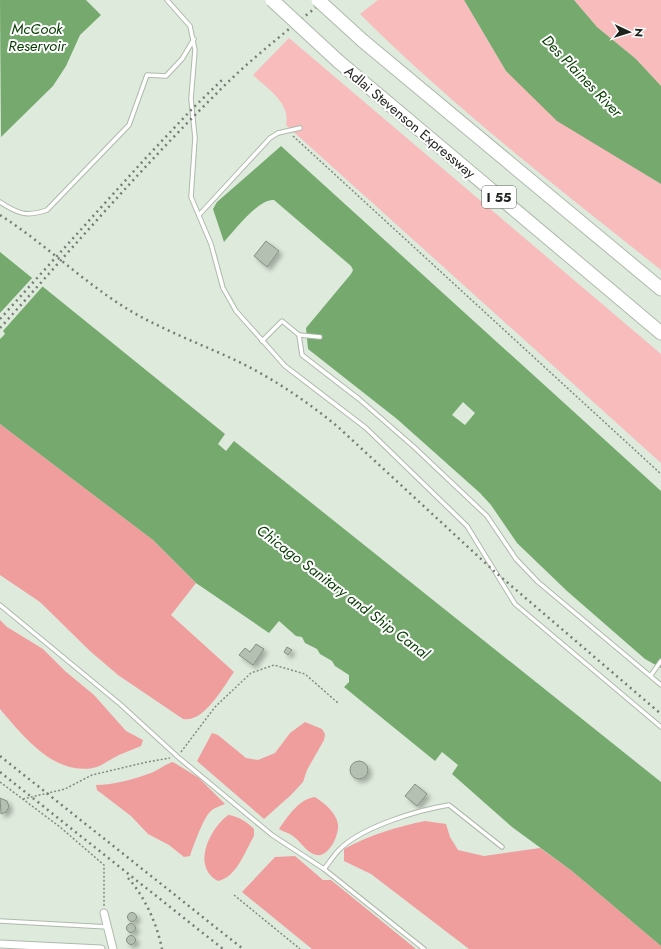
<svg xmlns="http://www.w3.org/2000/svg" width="661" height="949" font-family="Jost,sans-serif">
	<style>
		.green { fill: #f7bcbb }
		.forest { fill: #f09d9d }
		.water { fill: #75a96e; fill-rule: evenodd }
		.pier { fill: #deeadc }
		.building { fill: #b4c0b2; stroke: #838f81; filter: url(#shadow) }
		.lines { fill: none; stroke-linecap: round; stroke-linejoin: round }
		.lane-casing { stroke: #aebaac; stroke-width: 5.5 }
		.street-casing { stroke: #aebaac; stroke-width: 9 }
		.highway-casing { stroke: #aebaac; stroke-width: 15 }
		.path { stroke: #828b80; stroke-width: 1.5; stroke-dasharray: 2 2; stroke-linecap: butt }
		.lane { stroke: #fff; stroke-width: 3.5 }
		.street { stroke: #fff; stroke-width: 7 }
		.highway { stroke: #fff; stroke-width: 13 }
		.rail { stroke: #767e75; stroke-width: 2.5; stroke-dasharray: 2 4; stroke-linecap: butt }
		.highway-bridge-casing { stroke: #aebaac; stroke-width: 15; stroke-linecap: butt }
		.highway-bridge { stroke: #fff; stroke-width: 13 }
		.labels { text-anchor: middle; stroke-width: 4; stroke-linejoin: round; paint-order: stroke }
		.shield { fill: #fff; stroke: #616460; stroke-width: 1 }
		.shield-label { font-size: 13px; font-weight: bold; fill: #1d221c }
		.street-label { font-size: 14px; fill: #1d221c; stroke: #fff }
		.water-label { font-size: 15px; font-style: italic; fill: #063d00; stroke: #fff }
	</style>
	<defs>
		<filter id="shadow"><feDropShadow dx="3.5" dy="3.5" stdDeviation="2" flood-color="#0004"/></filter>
	</defs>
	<rect width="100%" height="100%" fill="#deeadc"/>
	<g class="green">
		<path d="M378 0H464L506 71 612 154 661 184V270C558 188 453 107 360 14Z"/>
		<polygon points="574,0 661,0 661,86 636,59 597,27"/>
		<path d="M289 38 661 354V463L286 125C291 103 267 88 253 75Z"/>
	</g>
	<g class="forest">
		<path d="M0 424 153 540 196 583 171 615 234 672C223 687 204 723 183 719L118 675 90 651 40 602 0 575Z"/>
		<path d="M0 620 7 627 43 649 65 671 94 695 126 731 143 740 141 746C134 749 126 752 119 755 111 759 104 764 97 767 56 778 24 737 0 709Z"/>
		<polygon points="305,722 322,729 325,734 324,740 307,770 303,782 291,795 264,819 197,761 212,733 218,735 246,758 258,760 275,753 290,733"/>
		<path d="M173 762 199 778 225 804C220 806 213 808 209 813 202 822 194 844 190 856L184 857 169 845 148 834 131 816 97 790 96 785C114 785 134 779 151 773 159 770 165 764 173 762Z"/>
		<path d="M315 797C324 803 337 813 338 825 339 835 329 857 317 855 308 854 301 842 293 836 289 833 284 832 279 829 288 816 299 799 315 797Z"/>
		<path d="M228 815C238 816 247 822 254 829V836C245 851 237 877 218 881 191 866 210 829 228 815Z"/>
		<path d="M425 821 446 824 450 837 458 850 484 856 540 848 572 871 661 946V949H469L371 874 344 861V849C370 835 396 827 425 821Z"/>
		<polygon points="295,856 323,880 331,880 416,949 312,949 242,892 275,857"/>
	</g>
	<g class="water">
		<polygon points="0,0 86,0 101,15 80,35 66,66 53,86 1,137"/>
		<polygon points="464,0 574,0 597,27 636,59 661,86 661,184 557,121 506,71"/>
		<path d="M281 146 661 491V668L645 659 567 591 517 543 491 505 480 493 397 419 308 349 306 328 351 274 353 270 351 266 274 200C259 198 234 231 224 242L213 209 217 202ZM463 402 475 413 465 425 452 415Z"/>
		<polygon points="0,252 225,434 218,444 226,451 234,441 661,782 661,946 572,871 512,827 452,774 458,765 442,752 435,761 344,687 349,682 349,675 335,666 332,661 320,654 317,649 305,643 302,637 296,636 279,621 269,633 196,583 153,540 0,424 0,339 5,334 0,326"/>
	</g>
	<polygon class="pier" points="33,277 43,286 2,332 0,329 0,313"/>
	<g class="building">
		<polygon points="266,241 279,251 267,267 254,256"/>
		<polygon points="256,644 264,649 253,665 239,655 245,648 250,652"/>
		<polygon points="287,647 292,650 288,655 284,652"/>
		<circle cx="359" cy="770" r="9"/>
		<polygon points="415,784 427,794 417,806 405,796"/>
		<polygon points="0,798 7,801 9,807 6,812 1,814"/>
		<circle cx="132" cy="917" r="4.5"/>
		<circle cx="131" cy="928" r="4.5"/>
		<circle cx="131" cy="940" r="4.5"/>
	</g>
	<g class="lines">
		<g class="lane-casing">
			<g id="lane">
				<polyline points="167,0 190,26 195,50 191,99 195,138 191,197 211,244 223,288 236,311 285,366 366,428 467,526 515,604 661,727"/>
				<path d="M0 202C18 214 27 217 47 210L129 125 147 75 166 76 182 59 194 39"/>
				<polyline points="199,215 270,138 278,133 300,128"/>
				<polyline points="299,335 320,337"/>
				<polyline points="262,341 282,321 299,335 302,355 359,399 414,447 487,516 516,559 538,582 661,685"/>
				<polyline points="0,605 120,704 178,757 272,835 324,869 424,949"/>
				<polyline points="651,675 661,661"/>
				<path d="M324 869C329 863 334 855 339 850 361 827 418 810 449 805L502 847"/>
				<polyline points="0,921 108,927"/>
			</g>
		</g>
		<g class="street-casing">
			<g id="street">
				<polyline points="104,913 113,949"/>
				<polyline points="0,944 101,949"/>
			</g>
		</g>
		<g class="highway-casing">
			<g id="highway">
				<polyline points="363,41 661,289"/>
				<polyline points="338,61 661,333"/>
			</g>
		</g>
		<g class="path">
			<polyline points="293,136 661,474"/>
			<polyline points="181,752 215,707 251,673 274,665 305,674 338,703"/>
			<polyline points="0,782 60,827 104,865 104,906"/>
			<polyline points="23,799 65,789 92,775 147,762 170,758"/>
			<polyline points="234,895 300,949"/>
		</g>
		<use href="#lane" class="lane"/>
		<use href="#street" class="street"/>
		<use href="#highway" class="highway"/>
		<g class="rail">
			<path d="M0 215C47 245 86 285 134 313 166 331 200 344 233 359 271 377 305 400 337 426L494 571 661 714"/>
			<polyline points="0,319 143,161 192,109 223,79"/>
			<path d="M0 328C71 250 140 169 215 95 249 60 287 31 325 0"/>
			<polyline points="0,756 243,949"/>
			<polyline points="0,772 223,949"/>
			<path d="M128 878C145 897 157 924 162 949"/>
		</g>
		<g class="highway-bridge-casing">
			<g id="highway-bridge">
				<polyline points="272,0 338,61"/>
				<polyline points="318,0 363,41"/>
			</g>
		</g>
		<use href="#highway-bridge" class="highway-bridge"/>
	</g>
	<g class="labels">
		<rect class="shield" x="482" y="186" width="34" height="22" rx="3"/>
		<g class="shield-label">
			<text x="499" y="202">I 55</text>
		</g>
		<g class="street-label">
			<text transform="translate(410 122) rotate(40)" y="5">Adlai Stevenson Expressway</text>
		</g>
		<g class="water-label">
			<text x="37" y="34">McCook<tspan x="37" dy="17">Reservoir</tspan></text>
			<text transform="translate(582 76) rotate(46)" y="5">Des Plaines River</text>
			<text transform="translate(343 592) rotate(37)" y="5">Chicago Sanitary and Ship Canal</text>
		</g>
	</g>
	<g transform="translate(629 32) rotate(94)" stroke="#ffffff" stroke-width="3" paint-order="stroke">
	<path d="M0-3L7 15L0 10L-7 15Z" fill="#1d221c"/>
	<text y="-6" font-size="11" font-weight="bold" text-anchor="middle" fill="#1d221c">N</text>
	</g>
</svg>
